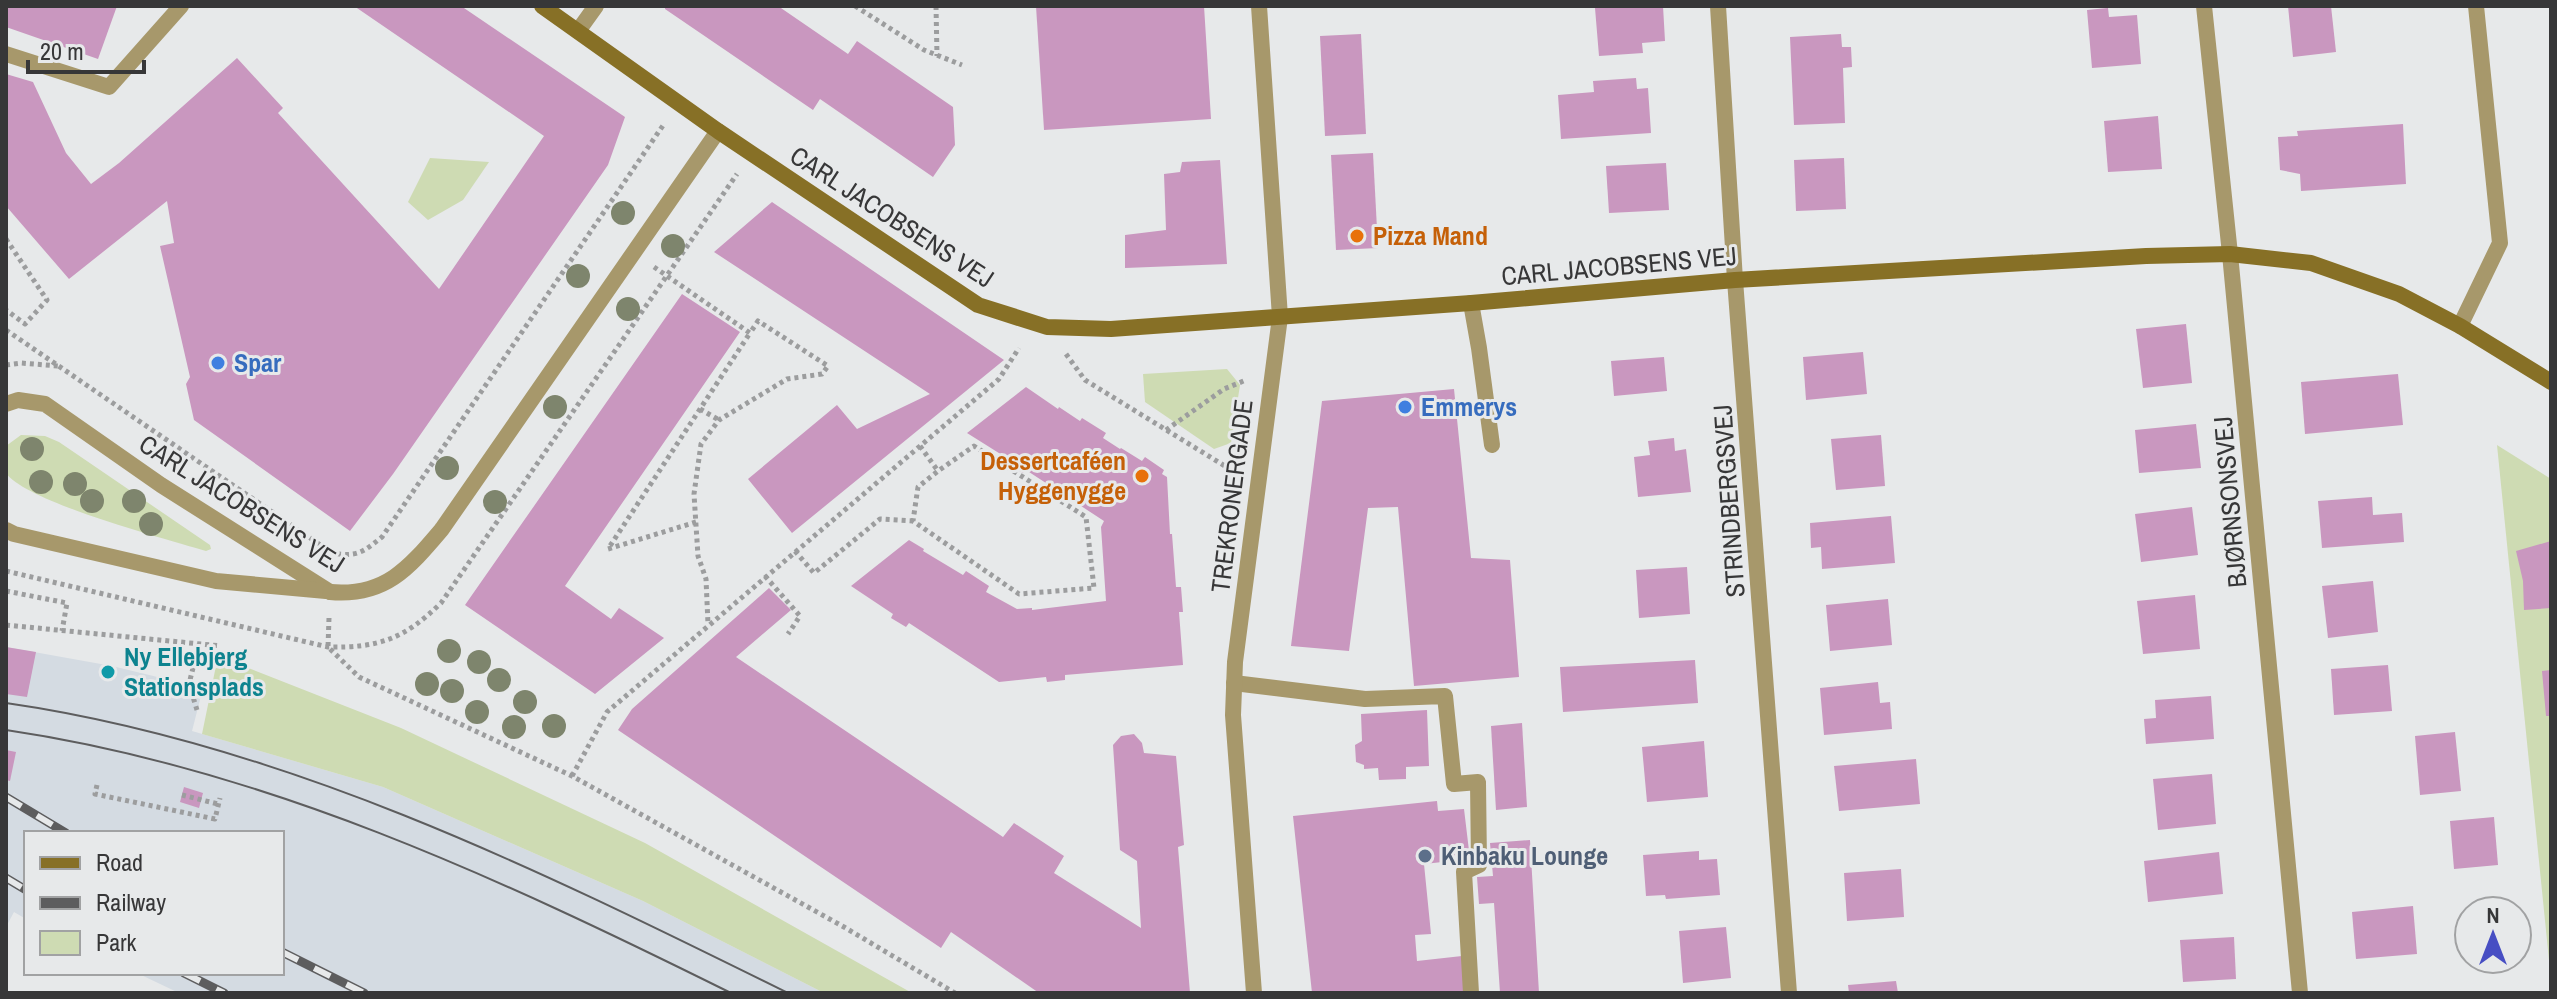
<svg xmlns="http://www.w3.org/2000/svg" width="2557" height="999" font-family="'Archivo Narrow',sans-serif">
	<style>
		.built { fill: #d4dbe2 }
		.green { fill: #cedbb3 }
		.building { fill: #c997bf }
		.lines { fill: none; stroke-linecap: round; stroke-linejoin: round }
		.path { stroke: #9c9d9e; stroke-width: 5; stroke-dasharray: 4 4; stroke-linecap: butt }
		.lane { stroke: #a7986b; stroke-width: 16 }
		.street { stroke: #a7986b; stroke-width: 16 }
		.secondary { stroke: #877026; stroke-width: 16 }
		.tram { stroke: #5d5d5e; stroke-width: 2 }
		.rail-casing { stroke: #5d5d5e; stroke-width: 9 }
		.rail { stroke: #e7e9ea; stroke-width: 6; stroke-dasharray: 18; stroke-linecap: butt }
		.tree { fill: #7e856d }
		.food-dot { fill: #e8710a; stroke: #e7e9ea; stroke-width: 3 }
		.shop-dot { fill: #3f7fe0; stroke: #e7e9ea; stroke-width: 3 }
		.culture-dot { fill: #0f9aa8; stroke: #e7e9ea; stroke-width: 3 }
		.service-dot { fill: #5c6f8a; stroke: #e7e9ea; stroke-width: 3 }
		.labels { text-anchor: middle; stroke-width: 6; stroke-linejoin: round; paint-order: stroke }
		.street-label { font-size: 26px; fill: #373738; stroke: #e7e9ea }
		.food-label { font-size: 26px; font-weight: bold; fill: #c56008; stroke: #e7e9ea; text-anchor: start }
		.shop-label { font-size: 26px; font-weight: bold; fill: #366cbe; stroke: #e7e9ea; text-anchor: start }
		.culture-label { font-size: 26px; font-weight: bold; fill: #0d838f; stroke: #e7e9ea; text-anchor: start }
		.service-label { font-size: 26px; font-weight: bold; fill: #4e5e75; stroke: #e7e9ea; text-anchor: start }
	</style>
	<rect width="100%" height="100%" fill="#e7e9ea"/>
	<polygon class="built" points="6,647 112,666 203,688 192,731 383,787 643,901 824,993 179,993 137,973 282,973 282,833 26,833 26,919 14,912 6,927"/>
	<g class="green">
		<polygon points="430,158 489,162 463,200 428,220 408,202"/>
		<polygon points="1227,369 1240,385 1231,443 1214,449 1145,402 1143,374"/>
		<path d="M21 435 45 436 59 442 210 545 211 549 206 551C166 539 26 502 6 473V446Z"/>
		<polygon points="2497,445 2551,479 2551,980"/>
		<polygon points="218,656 401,728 645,843 912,993 824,993 643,901 383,787 202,734"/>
	</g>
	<g class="building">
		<polygon points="6,6 117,6 98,59 6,27"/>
		<polygon points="354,6 461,6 625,117 608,165 393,474 350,531 194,420 186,384 190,377 160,246 174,243 167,201 69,279 6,206 6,74 33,82 66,153 91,184 119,163 237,58 283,108 278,113 439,289 544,136"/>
		<polygon points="665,6 778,6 848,54 857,41 953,107 955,145 933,177 820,99 813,110 665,9"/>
		<polygon points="1036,6 1204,6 1211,119 1044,130"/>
		<polygon points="1621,6 1663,6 1665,41 1642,43 1643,53 1599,56 1595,8"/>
		<polygon points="2288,6 2331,6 2336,52 2293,57"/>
		<polygon points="2108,8 2109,17 2137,15 2141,64 2092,68 2087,10"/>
		<polygon points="1361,34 1366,134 1325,136 1320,36"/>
		<polygon points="1841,34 1842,47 1851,47 1852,67 1843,68 1845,123 1794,125 1790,37"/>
		<polygon points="1636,78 1637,89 1648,88 1651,133 1561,139 1558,95 1594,92 1593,81"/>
		<polygon points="2158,116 2162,169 2108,172 2104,121"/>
		<polygon points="2403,124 2406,184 2301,191 2300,174 2280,170 2278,137 2298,136 2297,131"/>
		<polygon points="1373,153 1378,248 1336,250 1331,155"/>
		<polygon points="1844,158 1846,209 1796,211 1794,160"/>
		<polygon points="1220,160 1227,264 1125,268 1125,235 1166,230 1164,174 1180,172 1182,162"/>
		<polygon points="1666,163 1669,210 1609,213 1606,166"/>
		<polygon points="772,202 1004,360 792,533 748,479 837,405 857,429 930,394 714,252"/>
		<polygon points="682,294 740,332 565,586 611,619 619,608 664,638 595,694 465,605"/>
		<polygon points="2186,324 2192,383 2143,388 2136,329"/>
		<polygon points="1863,352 1867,394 1806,400 1803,357"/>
		<polygon points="1664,357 1667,391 1614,396 1611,361"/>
		<polygon points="2398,374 2403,425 2305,434 2301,382"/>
		<polygon points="1026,387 1058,409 1059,407 1080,421 1082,418 1106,433 1103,438 1120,449 1121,448 1142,461 1145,457 1164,470 1162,474 1167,477 1170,534 1172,534 1176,587 1181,587 1183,612 1179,612 1183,665 1065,675 1065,680 1047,682 1046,677 999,682 909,623 906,627 891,618 893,614 851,586 909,540 924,549 923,551 963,575 966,571 989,586 986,592 1017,609 1032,608 1032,610 1106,601 1101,527 1104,521 1026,470 1023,473 1007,464 1010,460 967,433"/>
		<polygon points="1454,389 1471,558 1510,560 1519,677 1414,686 1398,507 1368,508 1349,651 1291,646 1322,401"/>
		<polygon points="2196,424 2201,468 2139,473 2135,430"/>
		<polygon points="1881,435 1885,486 1836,490 1831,439"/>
		<polygon points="1674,438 1675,451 1686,449 1691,492 1638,497 1634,457 1650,455 1648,441"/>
		<polygon points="2372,497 2373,515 2402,513 2404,542 2322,548 2318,501"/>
		<polygon points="2192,507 2198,555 2141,562 2135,514"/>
		<polygon points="1891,516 1895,563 1822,569 1821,547 1811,548 1810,523"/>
		<polygon points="2551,541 2551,608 2524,610 2523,581 2516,551"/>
		<polygon points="1687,567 1690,614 1639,618 1636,570"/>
		<polygon points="2373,581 2378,632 2328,638 2322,586"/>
		<polygon points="769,588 791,610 736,657 1003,837 1014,823 1064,856 1054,873 1141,928 1137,861 1120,850 1113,745 1121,736 1134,734 1142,743 1144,753 1176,756 1184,845 1178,847 1190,993 1039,993 951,932 941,948 618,730 632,709"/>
		<polygon points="2195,595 2200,649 2143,654 2137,601"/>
		<polygon points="1888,599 1892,645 1830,651 1826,605"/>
		<polygon points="6,647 36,652 27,697 6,694"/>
		<polygon points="1695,660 1698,703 1563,712 1560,667"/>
		<polygon points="2388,665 2392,711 2334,715 2331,669"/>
		<polygon points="2551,670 2551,716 2546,716 2542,671"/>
		<polygon points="1878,682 1880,703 1890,702 1892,729 1824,735 1820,688"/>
		<polygon points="2211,696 2214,739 2146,744 2144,719 2156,718 2155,700"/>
		<polygon points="1427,710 1429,766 1406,767 1406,779 1379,780 1378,768 1364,769 1364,765 1356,762 1355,745 1362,741 1361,714"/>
		<polygon points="1522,723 1527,807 1496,810 1491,726"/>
		<polygon points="2455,732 2461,791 2420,795 2415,736"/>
		<polygon points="1704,741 1708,797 1647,802 1642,747"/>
		<polygon points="6,750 16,752 10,781 6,780"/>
		<polygon points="1916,759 1920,804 1839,811 1834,766"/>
		<polygon points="2212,774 2216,824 2158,830 2153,779"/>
		<polygon points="184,787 203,793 199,808 180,802"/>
		<polygon points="1437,801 1438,811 1464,809 1470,859 1424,864 1431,934 1415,935 1417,961 1462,956 1466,993 1312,993 1293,816"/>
		<polygon points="2494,817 2498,865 2454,869 2450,821"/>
		<polygon points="1530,840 1539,993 1500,993 1494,903 1479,904 1477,877 1493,876 1490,843"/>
		<polygon points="1699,851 1699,860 1717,859 1720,895 1666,899 1665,895 1646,896 1643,855"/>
		<polygon points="2219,852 2223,894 2148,902 2144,861"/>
		<polygon points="1901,869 1904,917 1847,921 1844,873"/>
		<polygon points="2413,906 2417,954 2356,959 2352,912"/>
		<polygon points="1726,927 1731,978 1683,983 1679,931"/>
		<polygon points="2234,937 2236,979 2183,982 2180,940"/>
		<polygon points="1896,981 1898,993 1849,993 1848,985"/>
	</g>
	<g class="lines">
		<g class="path">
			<polyline points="855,6 924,50 962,65"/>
			<polyline points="936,6 937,56"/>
			<polyline points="6,239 47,300 25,324 6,310"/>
			<polyline points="654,267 750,333 758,321 828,366 822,374 787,379 719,420 701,444 694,494 698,556 706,579 708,624"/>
			<path d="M6 330 332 553C357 557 362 553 382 537L664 124"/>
			<polyline points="1066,354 1085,380 1233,471"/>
			<polyline points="6,365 21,363 58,366"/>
			<polyline points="700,409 719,420"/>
			<polyline points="1166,430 1224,389 1246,380"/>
			<polyline points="920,446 938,471 918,487 913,521 1019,594 1094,588 1086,517 974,446 938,471"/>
			<polyline points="696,522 608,549 750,333"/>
			<polyline points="795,551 814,573 880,519 913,521"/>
			<path d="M6 571 328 647C379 648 404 639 441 603L737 174"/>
			<polyline points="765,576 800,616 788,634"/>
			<polyline points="6,591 67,603 62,631"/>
			<polyline points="329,618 328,647 359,677 572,776 844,927 955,993"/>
			<polyline points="6,625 221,646"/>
			<polyline points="197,710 189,684 199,644"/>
			<polyline points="572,776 607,712 999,379 1019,348"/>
			<polyline points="97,785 95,794 215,819 220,798"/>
			<polyline points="182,795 218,804"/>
		</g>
		<g class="lane">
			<polyline points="6,54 109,87 181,6"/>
			<polyline points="1471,303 1479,348 1492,445"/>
			<polyline points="2460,326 2500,243 2476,6"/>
			<polyline points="6,404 18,400 45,404 161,485 330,592"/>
			<polyline points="6,530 14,534 216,581 326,591"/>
			<polyline points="1234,683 1365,699 1445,696 1454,784 1478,782 1479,865 1464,872 1471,993"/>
		</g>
		<g class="street">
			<polyline points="1718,6 1735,280 1789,993"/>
			<polyline points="2204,6 2230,254 2300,993"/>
			<polyline points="578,31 596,6"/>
			<path d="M330 592C385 597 409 568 442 529L718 131"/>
			<polyline points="1254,993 1233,715 1235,662 1280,317 1259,6"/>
		</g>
		<polyline class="secondary" points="542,6 718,131 978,305 1047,327 1111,329 1471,303 1735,280 2146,256 2230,254 2311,263 2399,294 2460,326 2551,382"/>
		<g class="tram">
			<path d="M6 703C284 743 539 870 788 993"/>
			<path d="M6 730C264 768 499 878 731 993"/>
		</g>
		<g class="rail-casing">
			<g id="rail">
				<polyline points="6,797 66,833"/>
				<polyline points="6,878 26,890"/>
				<polyline points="282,952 364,993"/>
				<polyline points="184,973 224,993"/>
			</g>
		</g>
		<use href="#rail" class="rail"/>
	</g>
	<g class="tree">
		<circle cx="623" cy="213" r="12"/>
		<circle cx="673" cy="246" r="12"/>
		<circle cx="578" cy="276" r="12"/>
		<circle cx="628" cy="309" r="12"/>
		<circle cx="555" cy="407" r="12"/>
		<circle cx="32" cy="449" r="12"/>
		<circle cx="447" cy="468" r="12"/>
		<circle cx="41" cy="482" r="12"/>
		<circle cx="75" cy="484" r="12"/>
		<circle cx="92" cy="501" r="12"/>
		<circle cx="134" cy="501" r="12"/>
		<circle cx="495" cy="502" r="12"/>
		<circle cx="151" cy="524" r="12"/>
		<circle cx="449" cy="651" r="12"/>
		<circle cx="479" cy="662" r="12"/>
		<circle cx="499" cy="680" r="12"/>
		<circle cx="427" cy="684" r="12"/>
		<circle cx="452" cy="691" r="12"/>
		<circle cx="525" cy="702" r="12"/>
		<circle cx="477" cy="712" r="12"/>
		<circle cx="554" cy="726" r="12"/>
		<circle cx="514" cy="727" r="12"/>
	</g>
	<g class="food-dot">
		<circle cx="1357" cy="236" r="8"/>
		<circle cx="1142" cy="476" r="8"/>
	</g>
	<g class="shop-dot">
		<circle cx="218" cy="363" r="8"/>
		<circle cx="1405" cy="407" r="8"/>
	</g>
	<circle class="culture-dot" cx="108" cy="672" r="8"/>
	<circle class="service-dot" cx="1425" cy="856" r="8"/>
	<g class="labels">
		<g class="street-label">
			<text transform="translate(892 217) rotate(33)" y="9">CARL JACOBSENS VEJ</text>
			<text transform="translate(1619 266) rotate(-5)" y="9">CARL JACOBSENS VEJ</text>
			<text transform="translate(1232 496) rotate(-83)" y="9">TREKRONERGADE</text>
			<text transform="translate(1729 501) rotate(-94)" y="9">STRINDBERGSVEJ</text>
			<text transform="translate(2230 502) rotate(-95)" y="9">BJØRNSONSVEJ</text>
			<text transform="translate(242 504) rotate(32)" y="9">CARL JACOBSENS VEJ</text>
		</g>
		<g class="food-label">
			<text x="1373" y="245">Pizza Mand</text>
			<text x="1126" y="470" text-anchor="end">Dessertcaféen<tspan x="1126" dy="30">Hyggenygge</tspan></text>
		</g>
		<g class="shop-label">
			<text x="234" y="372">Spar</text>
			<text x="1421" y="416">Emmerys</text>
		</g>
		<g class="culture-label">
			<text x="124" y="666">Ny Ellebjerg<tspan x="124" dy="30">Stationsplads</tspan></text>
		</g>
		<g class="service-label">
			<text x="1441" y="865">Kinbaku Lounge</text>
		</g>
	</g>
	<rect width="2557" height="999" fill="none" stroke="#373738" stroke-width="16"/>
	<rect x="24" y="831" width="260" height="144" fill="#e7e9ea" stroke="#a1a2a3" stroke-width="2"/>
	<rect x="40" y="857" width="40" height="12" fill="#877026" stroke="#a1a2a3" stroke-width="2"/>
	<text x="96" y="871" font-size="24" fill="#373738">Road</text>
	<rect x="40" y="897" width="40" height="12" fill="#5d5d5e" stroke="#a1a2a3" stroke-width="2"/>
	<text x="96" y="911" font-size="24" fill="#373738">Railway</text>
	<rect x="40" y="931" width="40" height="24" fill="#cedbb3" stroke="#a1a2a3" stroke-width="2"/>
	<text x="96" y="951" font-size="24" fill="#373738">Park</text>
	<g transform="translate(2493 935)"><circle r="38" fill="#e7e9ea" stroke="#a1a2a3" stroke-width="2"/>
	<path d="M0-6L14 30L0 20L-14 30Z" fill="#474ec3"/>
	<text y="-12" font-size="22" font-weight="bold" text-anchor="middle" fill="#373738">N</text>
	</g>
	<path d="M28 60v12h116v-12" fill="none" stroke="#373738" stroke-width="4"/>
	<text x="40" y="60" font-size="24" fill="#373738" stroke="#e7e9ea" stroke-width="6" paint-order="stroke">20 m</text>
</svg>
